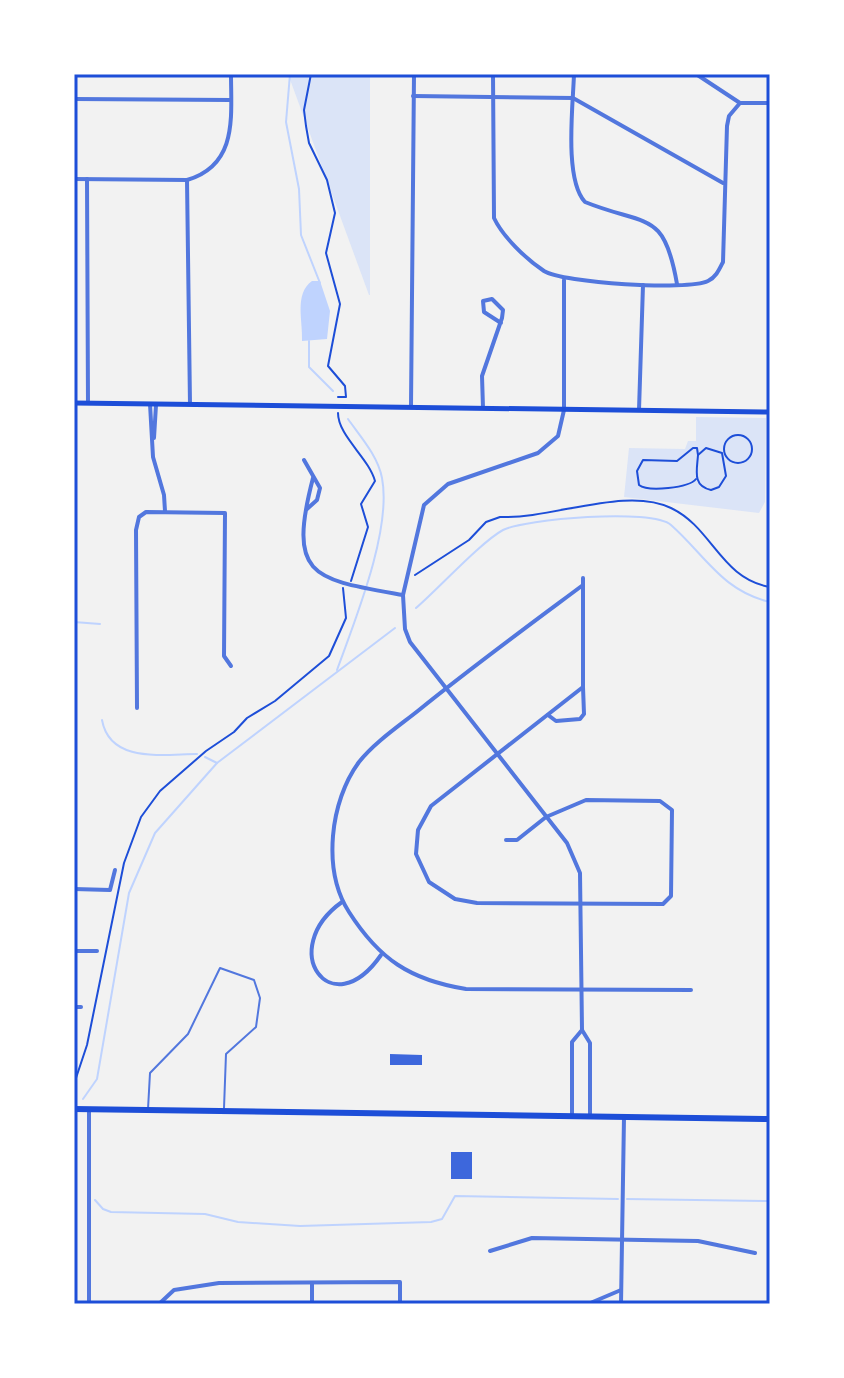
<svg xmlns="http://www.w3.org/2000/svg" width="844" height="1378" font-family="Spectral,serif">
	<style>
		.green { fill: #dbe4f7 }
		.water { fill: #bfd3fe }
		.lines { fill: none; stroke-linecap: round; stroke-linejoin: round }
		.stream { stroke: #bfd3fe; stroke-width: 2 }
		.building { fill: #3d67dc }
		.path { stroke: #1d4ed8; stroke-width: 2 }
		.service { stroke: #5277de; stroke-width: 2 }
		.minor { stroke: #5277de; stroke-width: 4 }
		.tertiary { stroke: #5277de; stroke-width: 4 }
		.secondary { stroke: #1d4ed8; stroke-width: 5 }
		.primary { stroke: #1d4ed8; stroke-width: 6 }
		.neatline { fill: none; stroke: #1d4ed8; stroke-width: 3 }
	</style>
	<rect width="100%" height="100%" fill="#f2f2f2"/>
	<g class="green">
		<polygon points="288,74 370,74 370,295 369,295"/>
		<polygon points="696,417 766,418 765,502 759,513 624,497 629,448 685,449 688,441 696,441"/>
	</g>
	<path class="water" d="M312 281H320L330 311 327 339 302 341C303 320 294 294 312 281Z"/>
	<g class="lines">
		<g class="stream">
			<polyline points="290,74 286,122 299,189 301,235 320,283"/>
			<polyline points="309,341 309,367 333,391"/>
			<path d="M416 608C437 590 481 542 503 530 524 519 652 508 671 525 705 555 722 591 770 602"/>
			<polyline points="74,622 100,624"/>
			<path d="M337 670C355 620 392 530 382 478 378 456 360 436 348 419"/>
			<path d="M102 720C110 764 164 754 197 754"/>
			<polyline points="205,757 217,763"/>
			<polyline points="83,1099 97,1079 129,893 155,833 217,763 395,628"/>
			<polyline points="627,1199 770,1201"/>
			<polyline points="95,1200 103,1209 111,1212 205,1214 238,1222 300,1226 431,1222 442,1219 455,1196 618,1199"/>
		</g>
	</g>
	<g class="building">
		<polygon points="390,1054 422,1055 422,1065 390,1065"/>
		<rect x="451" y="1152" width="21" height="27"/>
	</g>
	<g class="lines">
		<g class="path">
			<polyline points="311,74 304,110 306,126 309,143 327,180 335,213 326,253 340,304 328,366 345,386 346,397 338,397"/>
			<path d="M338 413C338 436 369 458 375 481L361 504 368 527 351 581"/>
			<circle cx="738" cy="449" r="14"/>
			<path d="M706 448 722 453 726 476 719 487 711 490C692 486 697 470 698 455Z"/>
			<path d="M696 479C689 488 648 492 639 485L637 471 643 460 677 461 693 448H697L698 455"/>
			<path d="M415 575 469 540 486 522 500 517C553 519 626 486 671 508 712 527 721 579 770 587"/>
			<polyline points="74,1084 87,1045 124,863 141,817 160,791 206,751 234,732 247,718 275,701 329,656 346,618 343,588"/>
		</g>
		<polyline class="service" points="148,1109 150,1073 188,1034 220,968 254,980 260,998 256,1027 226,1054 224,1108"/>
		<g class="minor">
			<path d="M493 74 494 218C503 237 526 259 544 271 563 283 687 291 708 281 716 277 719 270 723 262L727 126 729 116 740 103"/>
			<path d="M574 74C573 106 564 179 585 202 647 227 664 209 677 284"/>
			<polyline points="696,74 740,103 770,103"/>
			<polyline points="413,96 573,98 723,183"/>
			<polyline points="74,99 231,100"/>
			<path d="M74 179 187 180C238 165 231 117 231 74"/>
			<polyline points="87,179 88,403"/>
			<polyline points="187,180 190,404"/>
			<polyline points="564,280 564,410 558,436 538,453 448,484 424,505 403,595 405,629 410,642 567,843 580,873 582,1030 590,1043 590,1117"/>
			<polyline points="150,404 153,457 164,495 165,511"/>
			<polyline points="411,406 414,74"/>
			<polyline points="483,408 482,376 502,318 503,310 492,299 483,301 484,312 501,323"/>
			<polyline points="639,410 643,285"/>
			<polyline points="154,438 156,405"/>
			<polyline points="304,460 320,488 317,500 307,509"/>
			<path d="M313 478C287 578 313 579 403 595"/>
			<path d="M583 585C528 626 472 667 419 710 399 726 375 742 359 762 330 801 322 870 349 912 379 959 410 980 466 989L691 990"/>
			<polyline points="137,708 136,530 139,517 146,512 225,513 224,656 231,666"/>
			<polyline points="548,715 556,721 580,719 584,714 583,687"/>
			<polyline points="506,840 517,840 546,817 586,800 660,801 672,810 671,896 663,904 477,903 455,899 429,882 416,854 418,830 431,806 583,687 583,578"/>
			<polyline points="74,889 110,890 115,870"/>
			<path d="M342 902C276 949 331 1027 381 955"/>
			<polyline points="74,951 97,951"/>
			<polyline points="74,1007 81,1007"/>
			<polyline points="572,1116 572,1042 582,1030"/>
			<polyline points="490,1251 532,1238 698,1241 755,1253"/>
			<polyline points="89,1304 103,1304"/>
			<polyline points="159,1304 174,1290 219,1283 400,1282 400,1304"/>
			<polyline points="312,1304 312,1283"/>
			<polyline points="588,1304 621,1290"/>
			<polyline points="621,1304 624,1117"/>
		</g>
		<polyline class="tertiary" points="89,1110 89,1304"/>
		<polyline class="secondary" points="74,403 770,412"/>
		<polyline class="primary" points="74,1109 770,1119"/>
	</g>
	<rect width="844" height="1378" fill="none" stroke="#ffffff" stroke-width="152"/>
	<rect x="76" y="76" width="692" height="1226" class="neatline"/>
</svg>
